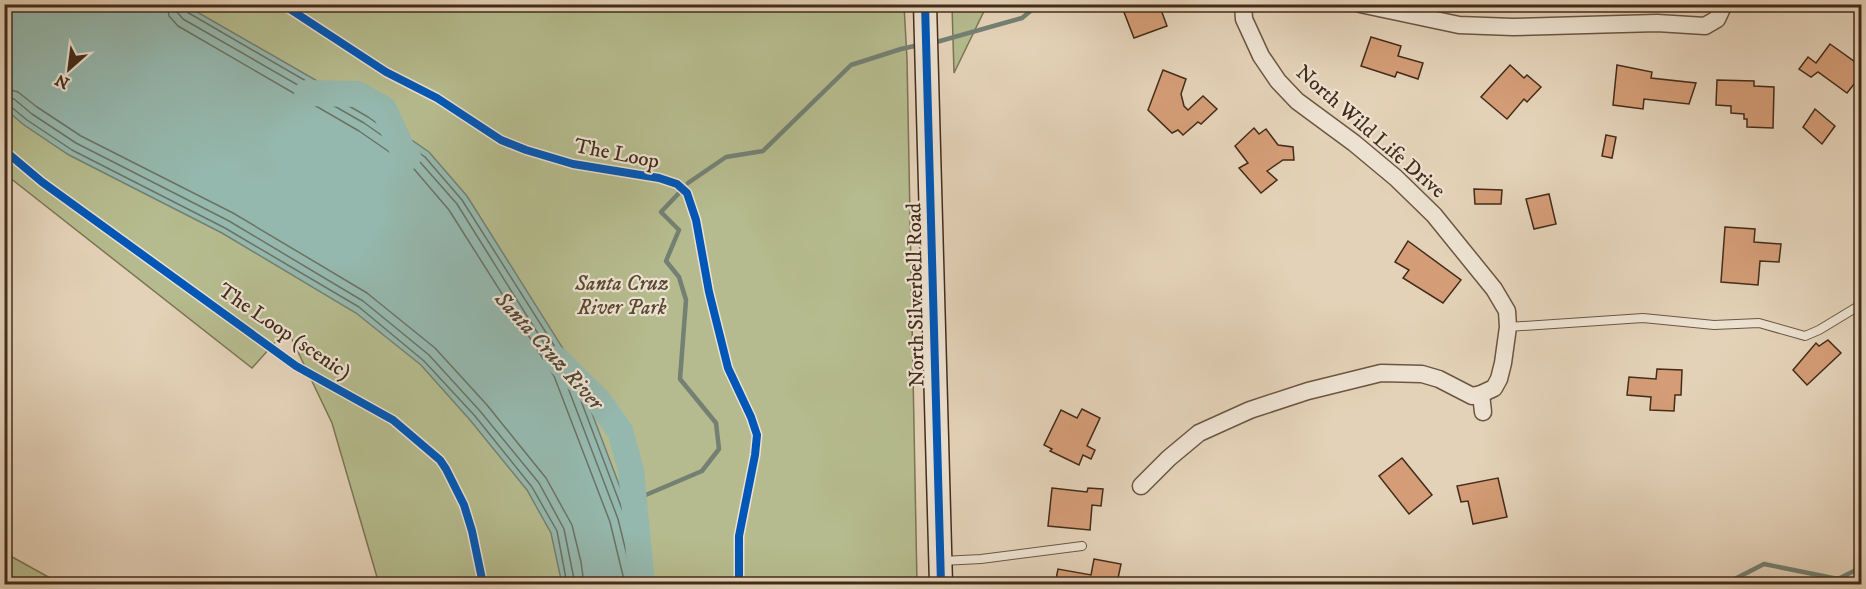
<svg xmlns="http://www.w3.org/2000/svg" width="1866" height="589" font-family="'IM FELL DW Pica',serif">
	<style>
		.green { fill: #b5bb8e; stroke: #7c7454; stroke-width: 1.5 }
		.water { fill: #95b8ae; stroke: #748073; stroke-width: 1.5 }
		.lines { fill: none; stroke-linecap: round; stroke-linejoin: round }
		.shore { stroke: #6c7264; stroke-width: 1.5 }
		.stream { stroke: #748073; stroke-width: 4.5 }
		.river { stroke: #95b8ae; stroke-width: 26 }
		.building { fill: #d49d77; stroke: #432c1a; stroke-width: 1.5 }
		.lane-casing { stroke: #6b5642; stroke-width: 10 }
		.street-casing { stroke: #6b5642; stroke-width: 19 }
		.secondary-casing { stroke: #432c1a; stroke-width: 25 }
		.lane { stroke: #ede2d1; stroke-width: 8 }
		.street { stroke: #ede2d1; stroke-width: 16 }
		.secondary { stroke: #ede2d1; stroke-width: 22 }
		.cycleway-casing { stroke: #ede2d1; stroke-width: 11 }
		.cycleway { stroke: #0057b8; stroke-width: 8 }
		.labels { text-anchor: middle; stroke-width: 4.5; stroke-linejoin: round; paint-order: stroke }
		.street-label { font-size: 21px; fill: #432c1a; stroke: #ede2d1 }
		.park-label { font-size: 21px; font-style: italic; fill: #5a4931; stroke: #ede2d1 }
		.water-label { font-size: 22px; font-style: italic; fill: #534838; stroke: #ede2d1 }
	</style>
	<rect width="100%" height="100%" fill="#e4d2b8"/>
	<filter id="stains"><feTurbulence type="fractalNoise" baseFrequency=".00333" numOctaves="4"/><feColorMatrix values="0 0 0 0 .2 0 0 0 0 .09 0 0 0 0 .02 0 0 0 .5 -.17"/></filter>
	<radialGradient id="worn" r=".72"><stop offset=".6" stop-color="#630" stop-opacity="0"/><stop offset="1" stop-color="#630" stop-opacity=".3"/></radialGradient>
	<g class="green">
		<polygon points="4,5 904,5 907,59 917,584 379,584 332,423 287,329 252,368 5,174"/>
		<polygon points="952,5 987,5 954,73"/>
		<polygon points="5,553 61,584 5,584"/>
	</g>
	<polygon class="water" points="4,5 185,5 371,112 429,152 467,196 574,366 631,516 648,584 562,584 551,533 527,490 470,420 421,365 356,313 222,233 69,155 24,125 5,109"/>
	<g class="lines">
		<g class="shore">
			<polyline points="167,4 169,16 178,26 359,131 414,169 449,210 554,376 610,522 625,584"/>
			<polyline points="176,4 177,12 183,19 364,123 420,162 457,204 562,372 618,519 634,584"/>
			<polyline points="183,4 187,12 368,117 425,157 462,200 569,369 625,517 642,584"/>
			<polyline points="4,88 18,92 37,107 81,136 233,213 367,293 435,348 487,405 546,478 572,525 581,562 584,584"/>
			<polyline points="4,97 14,99 32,114 76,143 229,221 363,301 429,355 480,411 539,483 564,529 575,584"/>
			<polyline points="4,105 10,106 27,120 72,150 225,228 359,307 424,361 475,416 532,487 557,531 567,584"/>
		</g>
		<g class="stream">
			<polyline points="933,43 1022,18 1039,4"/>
			<polyline points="688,183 726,157 763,151 851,65 901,49 919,45"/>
			<polyline points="634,500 702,471 719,449 716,423 680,379 686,300 679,277 666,261 679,230 661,212 679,193"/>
			<polyline points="1725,584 1764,564 1838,579 1862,567"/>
		</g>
		<g class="river">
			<polyline points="307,93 357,94 384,109 402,149 408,157"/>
			<polyline points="556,359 599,401 620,431 631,470 642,584"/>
		</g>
	</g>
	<g class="building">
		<polygon points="1155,4 1160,7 1167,26 1134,38 1122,7 1128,4"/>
		<polygon points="1371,37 1401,46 1398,56 1423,63 1418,79 1397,72 1395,77 1361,66"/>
		<polygon points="1830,44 1862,67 1862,74 1847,93 1818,72 1811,77 1799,69 1808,57 1816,63"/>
		<polygon points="1510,65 1524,78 1527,75 1541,87 1527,102 1524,99 1507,119 1481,97"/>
		<polygon points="1617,65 1652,72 1651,78 1696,83 1689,104 1644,99 1643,109 1613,105"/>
		<polygon points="1163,70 1186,79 1181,94 1184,106 1188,110 1203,96 1217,109 1201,124 1198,122 1183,135 1178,130 1172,133 1148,110"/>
		<polygon points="1717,80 1754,81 1754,86 1774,87 1773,128 1747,127 1747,119 1744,119 1744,114 1731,113 1731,106 1716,105"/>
		<polygon points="1815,109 1835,126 1822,144 1803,127"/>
		<polygon points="1254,128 1259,134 1266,129 1278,145 1293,147 1294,160 1283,160 1267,171 1277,180 1261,193 1239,168 1248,163 1235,146"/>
		<polygon points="1606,135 1616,137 1612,158 1602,156"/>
		<polygon points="1474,189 1502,190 1501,204 1475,204"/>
		<polygon points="1549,194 1556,224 1534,229 1526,199"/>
		<polygon points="1725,227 1755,229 1754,242 1781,244 1779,262 1760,261 1758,285 1721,282"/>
		<polygon points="1408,241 1461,280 1443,303 1403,278 1409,270 1395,262"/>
		<polygon points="1828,340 1841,353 1807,385 1793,370 1816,343 1819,346"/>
		<polygon points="1657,369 1682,370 1681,395 1675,395 1674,411 1650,410 1651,397 1627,395 1629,377 1656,379"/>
		<polygon points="1082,409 1100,418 1087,446 1095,450 1091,459 1083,455 1079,465 1050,451 1052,449 1044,445 1061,410 1077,418"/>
		<polygon points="1402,458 1432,495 1409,514 1379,476"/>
		<polygon points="1498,478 1507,517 1473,524 1468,501 1461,502 1457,486"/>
		<polygon points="1052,488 1087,492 1088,488 1103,489 1101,506 1092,505 1090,530 1048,526"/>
		<polygon points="1094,559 1121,564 1117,583 1108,581 1107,584 1055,584 1058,569 1091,575"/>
	</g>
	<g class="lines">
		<g class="lane-casing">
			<g id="lane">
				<polyline points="1508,327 1643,318 1714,325 1759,323 1805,336 1819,330 1862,304"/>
				<polyline points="942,561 981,559 1082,546"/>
			</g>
		</g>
		<g class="street-casing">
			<g id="street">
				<polyline points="1360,4 1459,25 1513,27 1657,23 1705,26 1717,19 1724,4"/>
				<polyline points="1481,394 1483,412"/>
				<polyline points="1141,486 1169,458 1199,433 1250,410 1308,391 1381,373 1422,374 1439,379 1472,396 1481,394 1494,388 1499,379 1503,363 1508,327 1507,311 1494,289 1434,215 1396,178 1354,143 1297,101 1278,81 1261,56 1244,19 1243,4"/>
			</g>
		</g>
		<g class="secondary-casing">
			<polyline id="secondary" points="925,4 941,584"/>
		</g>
		<use href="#lane" class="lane"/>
		<use href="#street" class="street"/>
		<use href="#secondary" class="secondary"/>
		<g class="cycleway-casing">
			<g id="cycleway">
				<polyline points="282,4 386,72 437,98 501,140 526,150 573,164 659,178 677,184 687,193 696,220 709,292 728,368 751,417 757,435 755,455 739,536 739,584"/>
				<polyline points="925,4 941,584"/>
				<polyline points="4,150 42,182 296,366 393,420 440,460 446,469 464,505 472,531 483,584"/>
			</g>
		</g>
		<use href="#cycleway" class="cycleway"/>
	</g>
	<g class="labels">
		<g class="street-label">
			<text transform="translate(1371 131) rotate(41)" y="7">North Wild Life Drive</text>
			<text transform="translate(617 153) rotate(11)" y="7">The Loop</text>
			<text transform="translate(915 295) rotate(-91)" y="7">North Silverbell Road</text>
			<text transform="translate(285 331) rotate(34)" y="7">The Loop (scenic)</text>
		</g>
		<g class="park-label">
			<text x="622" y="290">Santa Cruz<tspan x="622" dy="24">River Park</tspan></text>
		</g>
		<g class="water-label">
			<text transform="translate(550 350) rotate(48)" y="8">Santa Cruz River</text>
		</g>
	</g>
	<rect width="1866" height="589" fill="none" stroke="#e4d2b8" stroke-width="24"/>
	<rect x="6" y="6" width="1854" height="577" fill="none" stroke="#432c1a" stroke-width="3"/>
	<rect x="12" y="12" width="1842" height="565" fill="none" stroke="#432c1a" stroke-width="1.5"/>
	<g transform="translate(69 69) rotate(208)" stroke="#ede2d1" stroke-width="4.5" paint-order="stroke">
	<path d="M0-4.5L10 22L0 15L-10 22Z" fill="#432c1a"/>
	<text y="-9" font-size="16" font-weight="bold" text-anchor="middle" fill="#432c1a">N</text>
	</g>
	<rect width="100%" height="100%" filter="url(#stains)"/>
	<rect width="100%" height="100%" fill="url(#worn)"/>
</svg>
